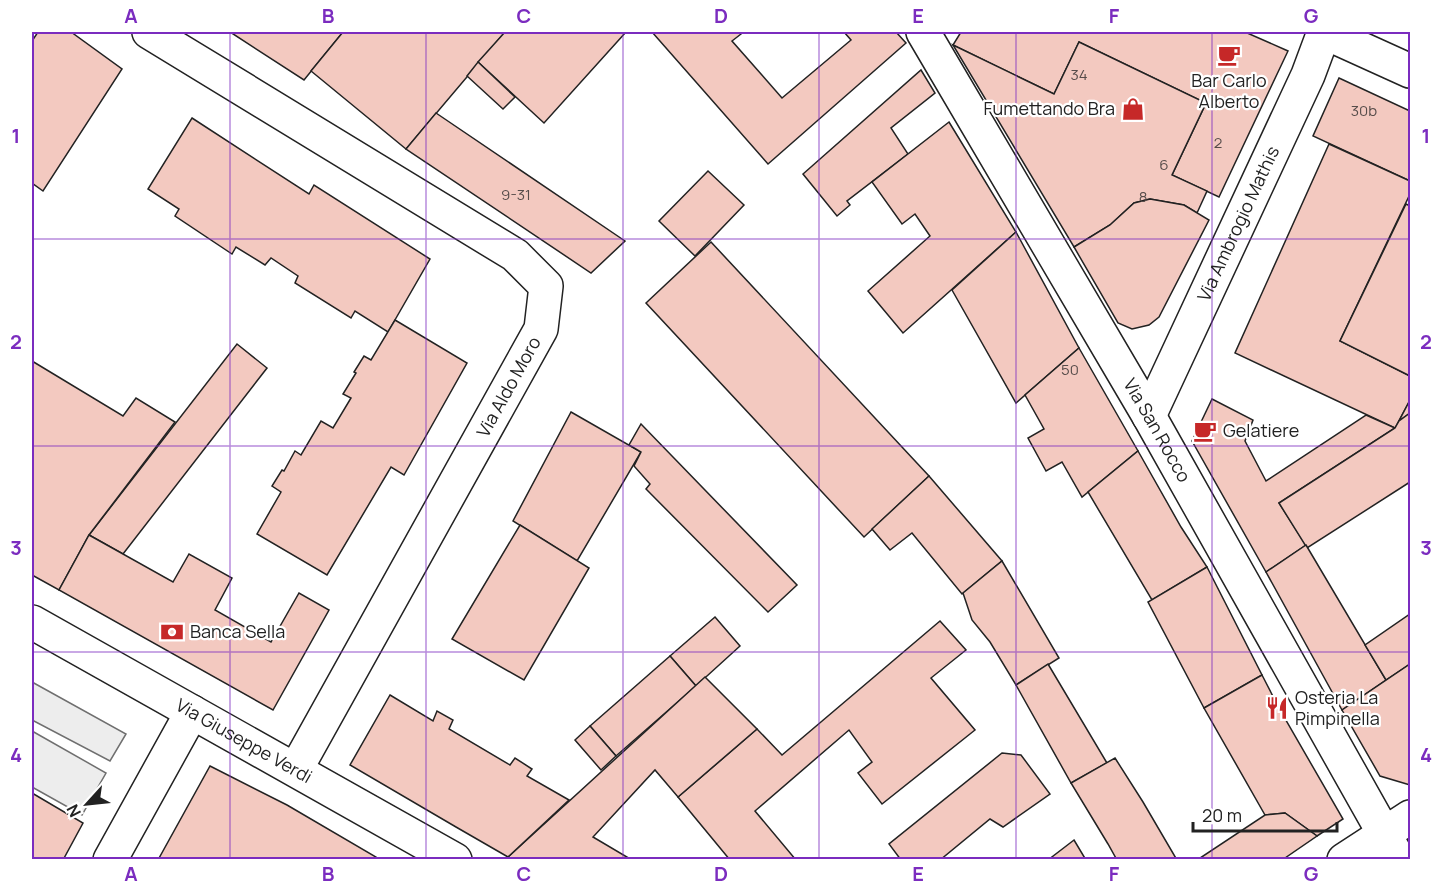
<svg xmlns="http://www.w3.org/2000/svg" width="1442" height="891" font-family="Manrope,sans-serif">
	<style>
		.parking { fill: #ededed; stroke: #6f6f6f; stroke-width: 1.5 }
		.building { fill: #f3c9c0; stroke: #222; stroke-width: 1.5 }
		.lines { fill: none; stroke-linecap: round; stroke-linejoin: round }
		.minor-casing { stroke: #222; stroke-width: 36 }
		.minor { stroke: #fff; stroke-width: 33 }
		.grid { fill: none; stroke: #7b2cbf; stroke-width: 1.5; stroke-opacity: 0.55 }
		.labels { text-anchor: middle; stroke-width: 4.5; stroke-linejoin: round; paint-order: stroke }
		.number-label { font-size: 15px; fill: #564c4a }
		.poi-label { font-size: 18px; fill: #222; stroke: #fff; text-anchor: start }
		.street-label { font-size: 18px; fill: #222; stroke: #fff }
		.neatline { fill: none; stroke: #7b2cbf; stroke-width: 2 }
		.grid-label { font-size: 20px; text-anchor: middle; font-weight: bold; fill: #7b2cbf }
	</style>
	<rect width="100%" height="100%" fill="#fff"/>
	<g class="parking">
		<polygon points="32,682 126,734 110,761 32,720"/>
		<polygon points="32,731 106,773 82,815 32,787"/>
	</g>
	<g class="building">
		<polygon points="38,32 71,32 122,69 43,191 32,183 32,41"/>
		<polygon points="230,32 343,32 304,80"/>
		<polygon points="343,32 505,32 406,149 311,71"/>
		<polygon points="505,32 626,32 544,123 478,62"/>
		<polygon points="652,32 739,32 741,34 732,41 782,98 851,40 844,32 896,32 906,43 768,164"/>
		<polygon points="961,32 1245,32 1288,51 1219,197 1172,175 1206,103 1079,42 1054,94 953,45"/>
		<polygon points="1079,42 1206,103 1172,175 1207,191 1197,213 1184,205 1150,199 1134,203 1110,225 1074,247 953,45 1054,94"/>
		<polygon points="478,62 515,97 503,109 467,76"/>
		<polygon points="921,70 935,93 891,128 908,154 847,201 850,205 837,216 803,174"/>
		<polygon points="1339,78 1410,111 1410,181 1313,136"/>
		<polygon points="436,113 625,241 591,273 406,149"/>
		<polygon points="192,118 309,194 314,185 430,259 388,332 355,311 351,318 295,283 298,276 271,258 265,265 236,247 232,254 175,216 179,209 148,189"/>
		<polygon points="949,122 1016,232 903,333 868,291 930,236 915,214 902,224 872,182"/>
		<polygon points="1329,144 1410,181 1410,194 1340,341 1410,376 1410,400 1395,428 1235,353"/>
		<polygon points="708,171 744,205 695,256 659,221"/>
		<polygon points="1150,199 1184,205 1209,220 1159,317 1149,325 1132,329 1118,323 1074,247 1110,225 1134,203"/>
		<polygon points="1406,204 1410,206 1410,376 1340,341"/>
		<polygon points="1016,232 1079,348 1016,403 952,290"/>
		<polygon points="711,242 929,476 864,537 646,303"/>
		<polygon points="395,320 467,363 404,475 391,467 327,575 257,534 281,492 272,486 282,470 284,471 295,451 301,455 321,421 333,428 351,398 343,394 356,373 354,372 364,356 371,360"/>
		<polygon points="237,344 267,368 123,554 89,535"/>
		<polygon points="1079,348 1138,451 1082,497 1062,462 1046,471 1028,438 1044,429 1025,395"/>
		<polygon points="32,361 123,416 136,398 175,422 89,535 59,590 32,575"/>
		<polygon points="1212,399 1253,420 1245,441 1266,481 1366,415 1395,428 1279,503 1306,545 1266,572 1192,441"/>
		<polygon points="1410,400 1410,413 1399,421"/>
		<polygon points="571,412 641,452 577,561 513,521"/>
		<polygon points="1410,413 1410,482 1307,548 1279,503 1395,428 1399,421"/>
		<polygon points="641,424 797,585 768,612 646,489 650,484 634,466 641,452 629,445"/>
		<polygon points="1138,451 1181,527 1207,567 1152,600 1088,492"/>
		<polygon points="929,476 1002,561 962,594 912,533 890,550 872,529"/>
		<polygon points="520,525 589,568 524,680 452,639"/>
		<polygon points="89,535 173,582 189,554 232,578 215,610 271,642 299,593 329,610 273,710 59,590"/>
		<polygon points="1306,545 1386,680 1342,710 1266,572"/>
		<polygon points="1002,561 1059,658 1016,685 990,642 972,620 963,593"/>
		<polygon points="1207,567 1262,675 1204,708 1148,602"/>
		<polygon points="1410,614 1410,664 1386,680 1365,645"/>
		<polygon points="715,617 740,646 696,686 670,656"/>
		<polygon points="940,621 966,650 931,678 975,730 882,804 858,773 872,762 849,730 755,811 796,860 730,860 678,797 757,729 782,755"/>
		<polygon points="670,656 696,686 616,756 590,726"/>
		<polygon points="1048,664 1107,763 1071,783 1016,685"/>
		<polygon points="1410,664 1410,785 1380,776 1342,710"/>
		<polygon points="1262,675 1280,710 1343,819 1317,836 1285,813 1265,815 1204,708"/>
		<polygon points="705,677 757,729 678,797 655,770 593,837 632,860 512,860 508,857"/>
		<polygon points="390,695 433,721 437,711 453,720 449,729 510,765 515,758 532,769 527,776 569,800 508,857 456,827 350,765"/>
		<polygon points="590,726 616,756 601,770 575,740"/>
		<polygon points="1002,753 1021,755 1050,794 1003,827 990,819 940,860 901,860 889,844"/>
		<polygon points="1115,758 1143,802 1177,860 1117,860 1108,844 1071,783"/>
		<polygon points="210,766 287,805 376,857 375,860 158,860"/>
		<polygon points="32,793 83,823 63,860 32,860"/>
		<polygon points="1285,813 1317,836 1282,860 1197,860 1265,815"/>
		<polygon points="1074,840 1086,860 1048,860"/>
	</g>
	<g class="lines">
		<g class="minor-casing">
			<g id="minor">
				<polyline points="149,32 515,255 546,286 541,329 296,769"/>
				<path id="s1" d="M923 32 1149 416 1399 860"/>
				<polyline points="1324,32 1410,71"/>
				<path id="s2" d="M1149 416 1308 75 1324 32"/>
				<path id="s3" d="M32 622 455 860"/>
				<polyline points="110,860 192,712"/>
				<polyline points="1344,860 1410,817"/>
			</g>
		</g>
		<use href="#minor" class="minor"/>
	</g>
	<path class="grid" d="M230 32V860M426 32V860M623 32V860M819 32V860M1016 32V860M1212 32V860M32 239H1410M32 446H1410M32 652H1410"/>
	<defs>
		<g id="cafe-bare" transform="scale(1.8)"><path d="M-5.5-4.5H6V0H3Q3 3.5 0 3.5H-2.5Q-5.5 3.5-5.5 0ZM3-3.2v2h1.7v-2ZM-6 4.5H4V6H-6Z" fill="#c62828" stroke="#fff" stroke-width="2.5" paint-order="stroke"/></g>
		<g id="shop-bare" transform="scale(1.8)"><path d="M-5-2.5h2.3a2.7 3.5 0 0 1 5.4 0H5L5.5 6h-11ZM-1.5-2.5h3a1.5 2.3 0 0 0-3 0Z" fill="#c62828" stroke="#fff" stroke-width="2.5" paint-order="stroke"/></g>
		<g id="bank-bare" transform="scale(1.8)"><path d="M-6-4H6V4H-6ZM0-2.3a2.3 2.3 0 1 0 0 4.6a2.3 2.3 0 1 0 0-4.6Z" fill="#c62828" stroke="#fff" stroke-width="2.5" paint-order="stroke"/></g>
		<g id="restaurant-bare" transform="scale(1.8)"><path d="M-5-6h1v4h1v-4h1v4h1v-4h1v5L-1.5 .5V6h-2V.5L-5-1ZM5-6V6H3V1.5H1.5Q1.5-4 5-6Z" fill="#c62828" stroke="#fff" stroke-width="2.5" paint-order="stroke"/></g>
	</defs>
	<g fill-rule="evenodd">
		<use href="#cafe-bare" x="1229" y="55"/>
		<use href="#shop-bare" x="1133" y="109"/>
		<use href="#cafe-bare" x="1205" y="431"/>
		<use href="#bank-bare" x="172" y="632"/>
		<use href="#restaurant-bare" x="1277" y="708"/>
	</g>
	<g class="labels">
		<g class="number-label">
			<text x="1079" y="80">34</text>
			<text x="1364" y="116">30b</text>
			<text x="1218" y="148">2</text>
			<text x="1164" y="170">6</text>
			<text x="516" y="200">9-31</text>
			<text x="1143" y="202">8</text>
			<text x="1070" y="375">50</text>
		</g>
		<g class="poi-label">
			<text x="1229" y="87" text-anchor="middle">Bar Carlo<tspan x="1229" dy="21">Alberto</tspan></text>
			<text x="1115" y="115" text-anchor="end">Fumettando Bra</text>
			<text x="1223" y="437">Gelatiere</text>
			<text x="190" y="638">Banca Sella</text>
			<text x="1295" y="704">Osteria La<tspan x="1295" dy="21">Pimpinella</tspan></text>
		</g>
		<g class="street-label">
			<text dy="6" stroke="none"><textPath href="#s2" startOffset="212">Via Ambrogio Mathis</textPath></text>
			<text transform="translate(509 387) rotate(-61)" y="6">Via Aldo Moro</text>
			<text dy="6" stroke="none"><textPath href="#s1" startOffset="462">Via San Rocco</textPath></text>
			<text dy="6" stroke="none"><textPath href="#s3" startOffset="243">Via Giuseppe Verdi</textPath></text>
		</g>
	</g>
	<rect width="1442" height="891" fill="none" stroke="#ffffff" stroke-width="66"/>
	<g transform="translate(87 804) rotate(243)" stroke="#ffffff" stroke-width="4.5" paint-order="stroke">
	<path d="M0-4.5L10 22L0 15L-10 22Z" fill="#222222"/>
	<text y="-9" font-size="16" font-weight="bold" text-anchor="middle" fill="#222222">N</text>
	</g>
	<path d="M1193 822v9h144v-9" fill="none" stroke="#222222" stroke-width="3"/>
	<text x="1202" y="822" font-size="18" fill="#222222" stroke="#ffffff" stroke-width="4.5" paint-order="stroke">20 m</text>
	<rect x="33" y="33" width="1376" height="825" class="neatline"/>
	<g class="grid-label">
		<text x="131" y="23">A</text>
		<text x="328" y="23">B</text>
		<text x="524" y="23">C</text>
		<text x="721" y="23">D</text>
		<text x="918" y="23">E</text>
		<text x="1114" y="23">F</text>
		<text x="1311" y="23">G</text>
		<text x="16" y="143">1</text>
		<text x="1426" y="143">1</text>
		<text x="16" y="349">2</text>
		<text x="1426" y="349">2</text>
		<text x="16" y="555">3</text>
		<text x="1426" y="555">3</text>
		<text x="16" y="762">4</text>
		<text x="1426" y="762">4</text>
		<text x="131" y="881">A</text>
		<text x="328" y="881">B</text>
		<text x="524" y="881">C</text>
		<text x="721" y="881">D</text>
		<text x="918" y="881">E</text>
		<text x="1114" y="881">F</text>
		<text x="1311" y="881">G</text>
	</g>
</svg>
